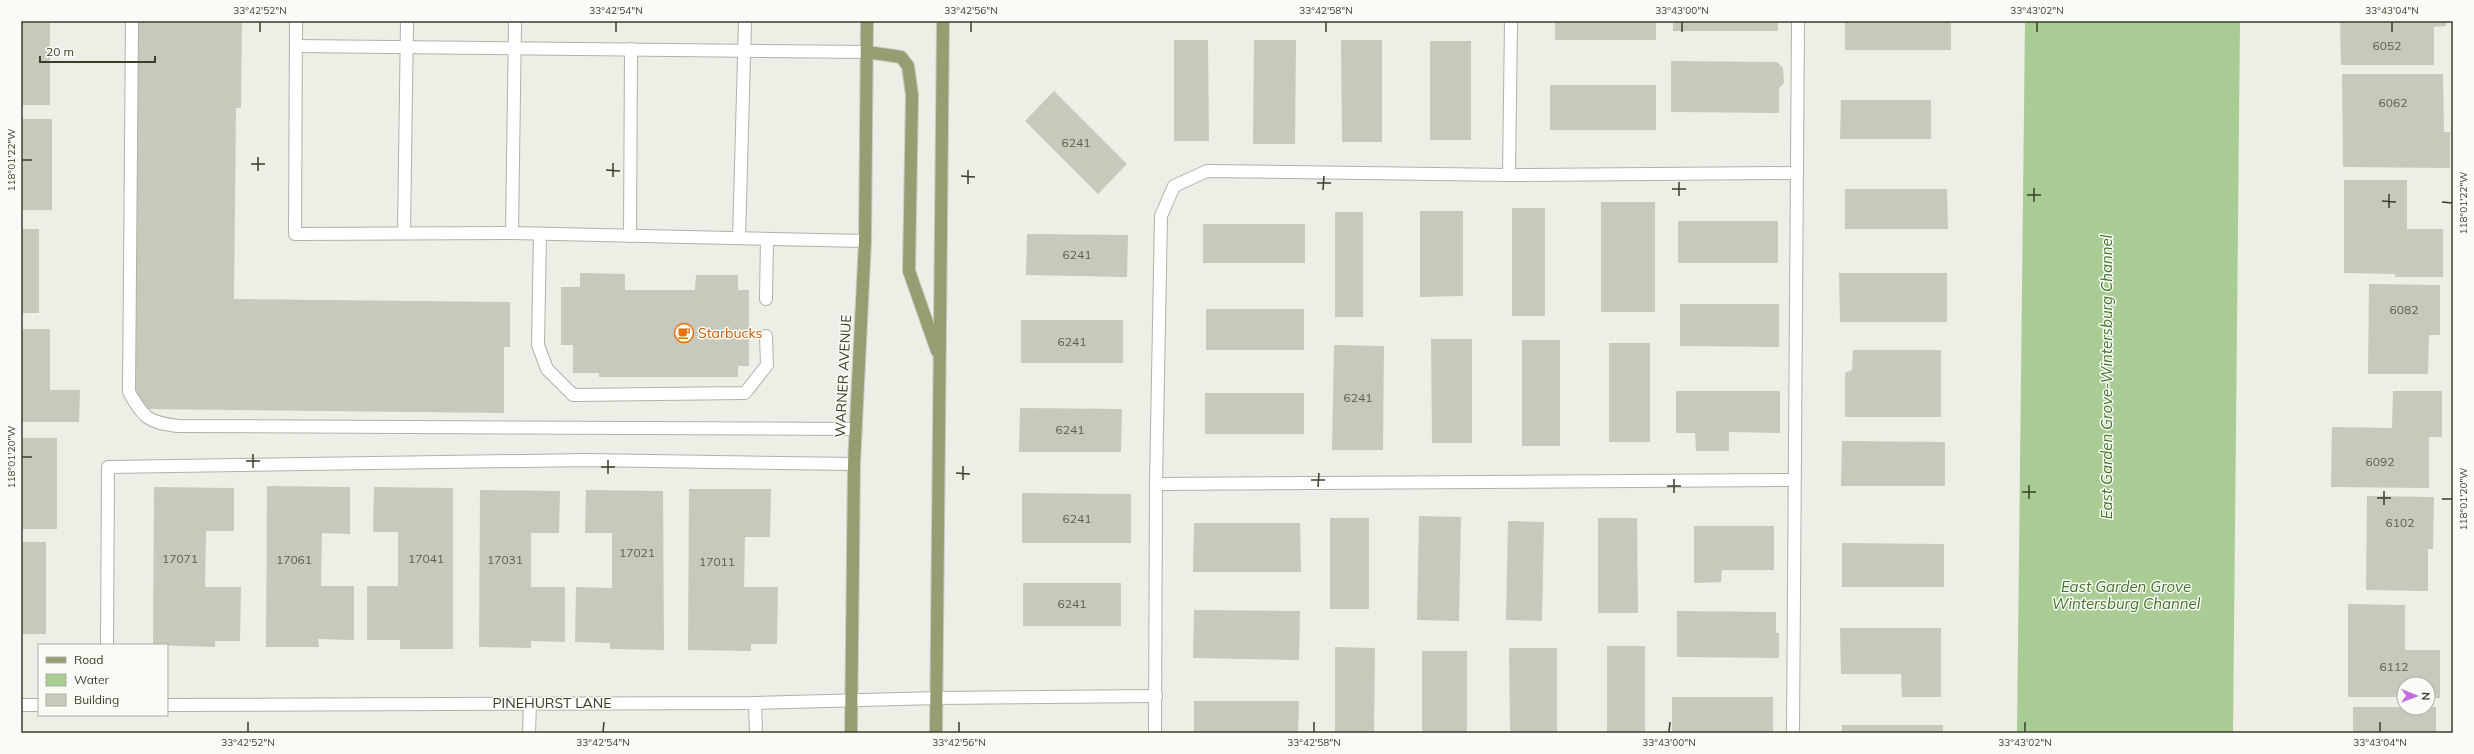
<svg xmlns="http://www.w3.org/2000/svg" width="2474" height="754" font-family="Mulish,sans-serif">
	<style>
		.water { fill: #a9cc95 }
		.building { fill: #c8c8bc }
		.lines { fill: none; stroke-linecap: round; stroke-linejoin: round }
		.service-casing { stroke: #b0b2a6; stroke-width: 14 }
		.minor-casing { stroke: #b0b2a6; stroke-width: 14 }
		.primary-casing { stroke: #c8c9c3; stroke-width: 14 }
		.service { stroke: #fff; stroke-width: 12 }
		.minor { stroke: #fff; stroke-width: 12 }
		.primary { stroke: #949e70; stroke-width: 12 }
		.ticks { fill: none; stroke: #393e27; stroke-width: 1.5 }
		.labels { text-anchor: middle; stroke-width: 3; stroke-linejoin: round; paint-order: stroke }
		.number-label { font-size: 12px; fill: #5d604c }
		.food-label { font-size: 14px; fill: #c56008; stroke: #fafaf7; text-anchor: start }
		.street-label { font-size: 14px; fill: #393e27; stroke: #fafaf7 }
		.water-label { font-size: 15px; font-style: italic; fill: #427527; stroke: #fafaf7 }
		.neatline { fill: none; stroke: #393e27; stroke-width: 1.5 }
		.ticks-label { font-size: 10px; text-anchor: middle; fill: #393e27 }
	</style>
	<rect width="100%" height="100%" fill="#eeeee7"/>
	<polygon class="water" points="2025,21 2240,21 2233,733 2017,733"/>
	<g class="building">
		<rect x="21" y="21" width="29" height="84"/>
		<polygon points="137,21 242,21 241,108 236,108 234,299 510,302 510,347 504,347 504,413 147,409 134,393"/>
		<rect x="1555" y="21" width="101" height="19"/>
		<rect x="1673" y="21" width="105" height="10"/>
		<rect x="1845" y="21" width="106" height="29"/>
		<polygon points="2340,21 2446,21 2446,26 2434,27 2434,65 2341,65"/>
		<polygon points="1174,40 1208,40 1209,141 1174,141"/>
		<polygon points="1254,40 1296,40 1295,144 1253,144"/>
		<polygon points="1341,40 1382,40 1382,142 1342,142"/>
		<rect x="1430" y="41" width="41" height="99"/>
		<polygon points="1671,61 1777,62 1783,68 1784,83 1779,88 1779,113 1671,112"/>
		<polygon points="2342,74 2443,74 2444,132 2450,132 2450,168 2343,167"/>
		<rect x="1550" y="85" width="106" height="45"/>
		<polygon points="1054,91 1127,164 1098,194 1025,121"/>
		<polygon points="1841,100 1931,100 1931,139 1840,139"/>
		<rect x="21" y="119" width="31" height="91"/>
		<polygon points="2344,180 2407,180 2407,229 2443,229 2443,277 2395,277 2395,274 2344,273"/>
		<polygon points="1845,189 1947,189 1948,229 1845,229"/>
		<rect x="1601" y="202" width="54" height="110"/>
		<rect x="1512" y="208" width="33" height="108"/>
		<polygon points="1420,211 1463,211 1463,296 1420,297"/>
		<rect x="1335" y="212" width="28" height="105"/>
		<rect x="1678" y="221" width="100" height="42"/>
		<rect x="1203" y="224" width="102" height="39"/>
		<rect x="21" y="229" width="18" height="84"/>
		<polygon points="1027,234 1128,235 1127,277 1026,275"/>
		<polygon points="580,273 625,274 625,290 695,290 696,275 738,275 738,290 749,290 749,366 738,366 738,377 599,377 599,373 573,373 573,345 561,345 561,287 580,287"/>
		<polygon points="1839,273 1947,273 1947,322 1840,322"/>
		<polygon points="2369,284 2440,285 2440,335 2429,335 2428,374 2368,374"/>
		<polygon points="1680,304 1779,304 1779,347 1680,346"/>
		<rect x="1206" y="309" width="98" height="41"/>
		<rect x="1021" y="320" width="102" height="43"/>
		<polygon points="21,329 50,329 50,390 80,390 79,422 21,422"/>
		<polygon points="1431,339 1472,339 1472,443 1432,443"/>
		<rect x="1522" y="340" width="38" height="106"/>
		<rect x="1609" y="343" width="41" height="99"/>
		<polygon points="1334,345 1384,346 1383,450 1332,450"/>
		<polygon points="1853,350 1941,350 1941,417 1845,417 1845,373 1852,370"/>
		<polygon points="1676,391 1780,391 1780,433 1729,432 1729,451 1696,451 1695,433 1676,433"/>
		<polygon points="2393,391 2442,391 2442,437 2429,437 2429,488 2331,487 2332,427 2392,428"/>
		<rect x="1205" y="393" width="99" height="41"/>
		<polygon points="1020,408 1122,409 1121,452 1019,452"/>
		<rect x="21" y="438" width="36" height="91"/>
		<polygon points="1842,441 1945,442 1945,486 1841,486"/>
		<polygon points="267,486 350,487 350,534 322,533 321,586 354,586 354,640 318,639 319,647 266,647"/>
		<polygon points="154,487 234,488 234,531 206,531 205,587 241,587 240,641 215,641 215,647 153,645"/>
		<polygon points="374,487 453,488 453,649 400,649 400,640 367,640 367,586 398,586 398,532 373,532"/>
		<polygon points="689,489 771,489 770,537 745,537 744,587 778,587 777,644 751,644 751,651 688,650"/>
		<polygon points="480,490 560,491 559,533 531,533 531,587 565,587 565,642 531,641 531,648 479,647"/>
		<polygon points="586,490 663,491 664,650 610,649 610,643 575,642 576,587 612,588 612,533 585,533"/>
		<polygon points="1022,493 1131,494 1131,543 1022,543"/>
		<polygon points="2367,496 2434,497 2433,549 2428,549 2428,591 2366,590"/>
		<polygon points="1419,516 1461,517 1459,621 1417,620"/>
		<rect x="1330" y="518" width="39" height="91"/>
		<polygon points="1598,518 1637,518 1638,613 1598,613"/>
		<polygon points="1508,521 1544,522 1542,621 1506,620"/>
		<polygon points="1194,523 1300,523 1301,572 1193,572"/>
		<polygon points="1694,526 1774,526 1774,570 1722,570 1721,582 1694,583"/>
		<rect x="21" y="542" width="25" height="92"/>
		<polygon points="1842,543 1944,544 1944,587 1842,587"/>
		<rect x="1023" y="583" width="98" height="43"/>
		<polygon points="2348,604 2405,605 2405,650 2440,650 2440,698 2428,698 2428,684 2404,684 2404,697 2348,697"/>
		<polygon points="1194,610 1300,611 1299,660 1193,658"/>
		<polygon points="1677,611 1776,612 1776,633 1779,633 1779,658 1677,657"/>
		<polygon points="1840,628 1941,628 1941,697 1902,697 1901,674 1841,674"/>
		<rect x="1607" y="646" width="38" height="87"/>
		<polygon points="1335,647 1375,648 1374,733 1335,733"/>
		<polygon points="1509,648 1557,648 1557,733 1510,733"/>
		<rect x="1422" y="651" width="45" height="82"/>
		<rect x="1672" y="697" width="101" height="36"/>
		<polygon points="1194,701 1299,701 1298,733 1194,733"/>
		<rect x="2353" y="707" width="83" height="26"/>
		<rect x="1842" y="725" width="101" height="8"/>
	</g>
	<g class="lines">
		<g class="service-casing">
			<g id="service">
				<path d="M132 21 129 392C144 418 147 422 178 426L856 429"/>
				<polyline points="296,21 295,234 512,233"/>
				<polyline points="515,21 512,233 865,241"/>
				<polyline points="296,46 867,52"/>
				<polyline points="1509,175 1511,21"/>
				<polyline points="404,233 407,21"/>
				<polyline points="540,234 538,345 547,369 573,395 745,393 767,365 766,336"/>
				<polyline points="630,236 631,49"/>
				<polyline points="739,238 745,21"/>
				<polyline points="766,299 767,239"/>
				<polyline points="1156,484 1794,480"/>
				<polyline points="107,645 108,467 586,460 854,464"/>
				<polyline points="937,698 1156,696"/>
				<polyline points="755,703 756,733"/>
				<polyline points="529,733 530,703"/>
				<polyline points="1155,733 1156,484 1161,216 1174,186 1207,171 1509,175 1796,173"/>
				<polyline points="1793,733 1798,21"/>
			</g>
		</g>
		<g class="minor-casing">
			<g id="minor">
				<polyline points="21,705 39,705"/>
				<polyline points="167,705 755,703 937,698"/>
			</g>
		</g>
		<g class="primary-casing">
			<g id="primary">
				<polyline points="867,52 901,57 908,66 912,95 909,271 937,351"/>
				<polyline points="851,733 854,464 865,241 867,21"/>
				<polyline points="936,733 943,21"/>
			</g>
		</g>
		<use href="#service" class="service"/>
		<use href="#minor" class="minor"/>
		<use href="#primary" class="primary"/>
	</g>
	<path class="ticks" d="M260 32V22M616 32V22M971 32V22M1326 32V22M1682 32V22M2037 32V22M2392 32V22M22 160H32M251 164H265M606 170 620 171M258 171V157M961 176 975 177M613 177V163M1317 183H1331M968 184V170M1672 189H1686M1323 190 1324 176M2027 195H2041M1679 196V182M2382 201 2396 202M2034 202V188M2442 202 2452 203M2389 208V194M22 457H32M246 461H260M601 467H615M253 468V454M956 473 970 474M608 474V460M963 480V466M1311 480H1325M1667 486H1681M1318 487 1319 473M2022 492H2036M1674 493V479M2377 498H2391M2029 499V485M2442 499H2452M2384 505V491M248 732V722M603 732 604 722M959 732V722M1314 732V722M1669 732 1670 722M2025 732V722M2380 732V722"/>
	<defs>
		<g id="cafe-ring" transform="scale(1)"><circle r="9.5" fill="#fafaf7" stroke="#e8710a" stroke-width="1.5"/><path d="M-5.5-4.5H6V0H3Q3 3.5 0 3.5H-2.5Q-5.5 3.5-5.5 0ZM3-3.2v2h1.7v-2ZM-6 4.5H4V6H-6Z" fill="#e8710a"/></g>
	</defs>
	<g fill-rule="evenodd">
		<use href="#cafe-ring" x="684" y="333"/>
	</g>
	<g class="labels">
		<g class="number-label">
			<text x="2387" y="50">6052</text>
			<text x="2393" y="107">6062</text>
			<text x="1076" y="147">6241</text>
			<text x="1077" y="259">6241</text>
			<text x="2404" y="314">6082</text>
			<text x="1072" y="346">6241</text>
			<text x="1358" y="402">6241</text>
			<text x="1070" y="434">6241</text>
			<text x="2380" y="466">6092</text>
			<text x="1077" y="523">6241</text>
			<text x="2400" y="527">6102</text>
			<text x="637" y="557">17021</text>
			<text x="180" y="563">17071</text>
			<text x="426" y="563">17041</text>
			<text x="294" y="564">17061</text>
			<text x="505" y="564">17031</text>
			<text x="717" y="566">17011</text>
			<text x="1072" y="608">6241</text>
			<text x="2394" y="671">6112</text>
		</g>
		<g class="food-label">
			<text x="698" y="338">Starbucks</text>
		</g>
		<g class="street-label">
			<text transform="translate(843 376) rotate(-87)" y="5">WARNER AVENUE</text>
			<text x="552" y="708">PINEHURST LANE</text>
		</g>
		<g class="water-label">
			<text transform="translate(2107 377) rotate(-90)" y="5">East Garden Grove-Wintersburg Channel</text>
			<text x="2126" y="592">East Garden Grove<tspan x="2126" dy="17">Wintersburg Channel</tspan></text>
		</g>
	</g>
	<rect width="2474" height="754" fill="none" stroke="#fafaf7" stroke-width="44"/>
	<rect x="38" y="644" width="130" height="72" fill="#fafaf7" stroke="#adafa4"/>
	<rect x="46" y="657" width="20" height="6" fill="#949e70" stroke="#adafa4"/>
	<text x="74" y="664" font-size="12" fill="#393e27">Road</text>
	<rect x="46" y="674" width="20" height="12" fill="#a9cc95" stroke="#adafa4"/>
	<text x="74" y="684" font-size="12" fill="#393e27">Water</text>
	<rect x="46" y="694" width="20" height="12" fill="#c8c8bc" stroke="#adafa4"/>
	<text x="74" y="704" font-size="12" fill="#393e27">Building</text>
	<g transform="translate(2416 696) rotate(91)"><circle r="19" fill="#fafaf7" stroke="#adafa4"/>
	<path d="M0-3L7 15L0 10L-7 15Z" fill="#c36fe4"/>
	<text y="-6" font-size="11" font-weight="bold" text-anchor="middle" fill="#393e27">N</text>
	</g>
	<path d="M40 56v6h115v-6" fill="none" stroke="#393e27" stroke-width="2"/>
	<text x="46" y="56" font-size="12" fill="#393e27" stroke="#fafaf7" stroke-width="3" paint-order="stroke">20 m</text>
	<rect x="22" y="22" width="2430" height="710" class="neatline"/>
	<g class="ticks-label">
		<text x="260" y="14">33°42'52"N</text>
		<text x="616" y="14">33°42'54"N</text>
		<text x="971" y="14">33°42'56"N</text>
		<text x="1326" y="14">33°42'58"N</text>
		<text x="1682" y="14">33°43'00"N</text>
		<text x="2037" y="14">33°43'02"N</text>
		<text x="2392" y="14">33°43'04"N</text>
		<text transform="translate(11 160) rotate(-90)" y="4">118°01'22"W</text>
		<text transform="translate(2463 203) rotate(-90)" y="4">118°01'22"W</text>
		<text transform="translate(11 457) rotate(-90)" y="4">118°01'20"W</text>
		<text transform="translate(2463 499) rotate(-90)" y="4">118°01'20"W</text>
		<text x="248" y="746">33°42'52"N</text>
		<text x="603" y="746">33°42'54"N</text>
		<text x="959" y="746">33°42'56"N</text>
		<text x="1314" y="746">33°42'58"N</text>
		<text x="1669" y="746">33°43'00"N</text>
		<text x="2025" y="746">33°43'02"N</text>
		<text x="2380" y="746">33°43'04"N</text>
	</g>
</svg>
